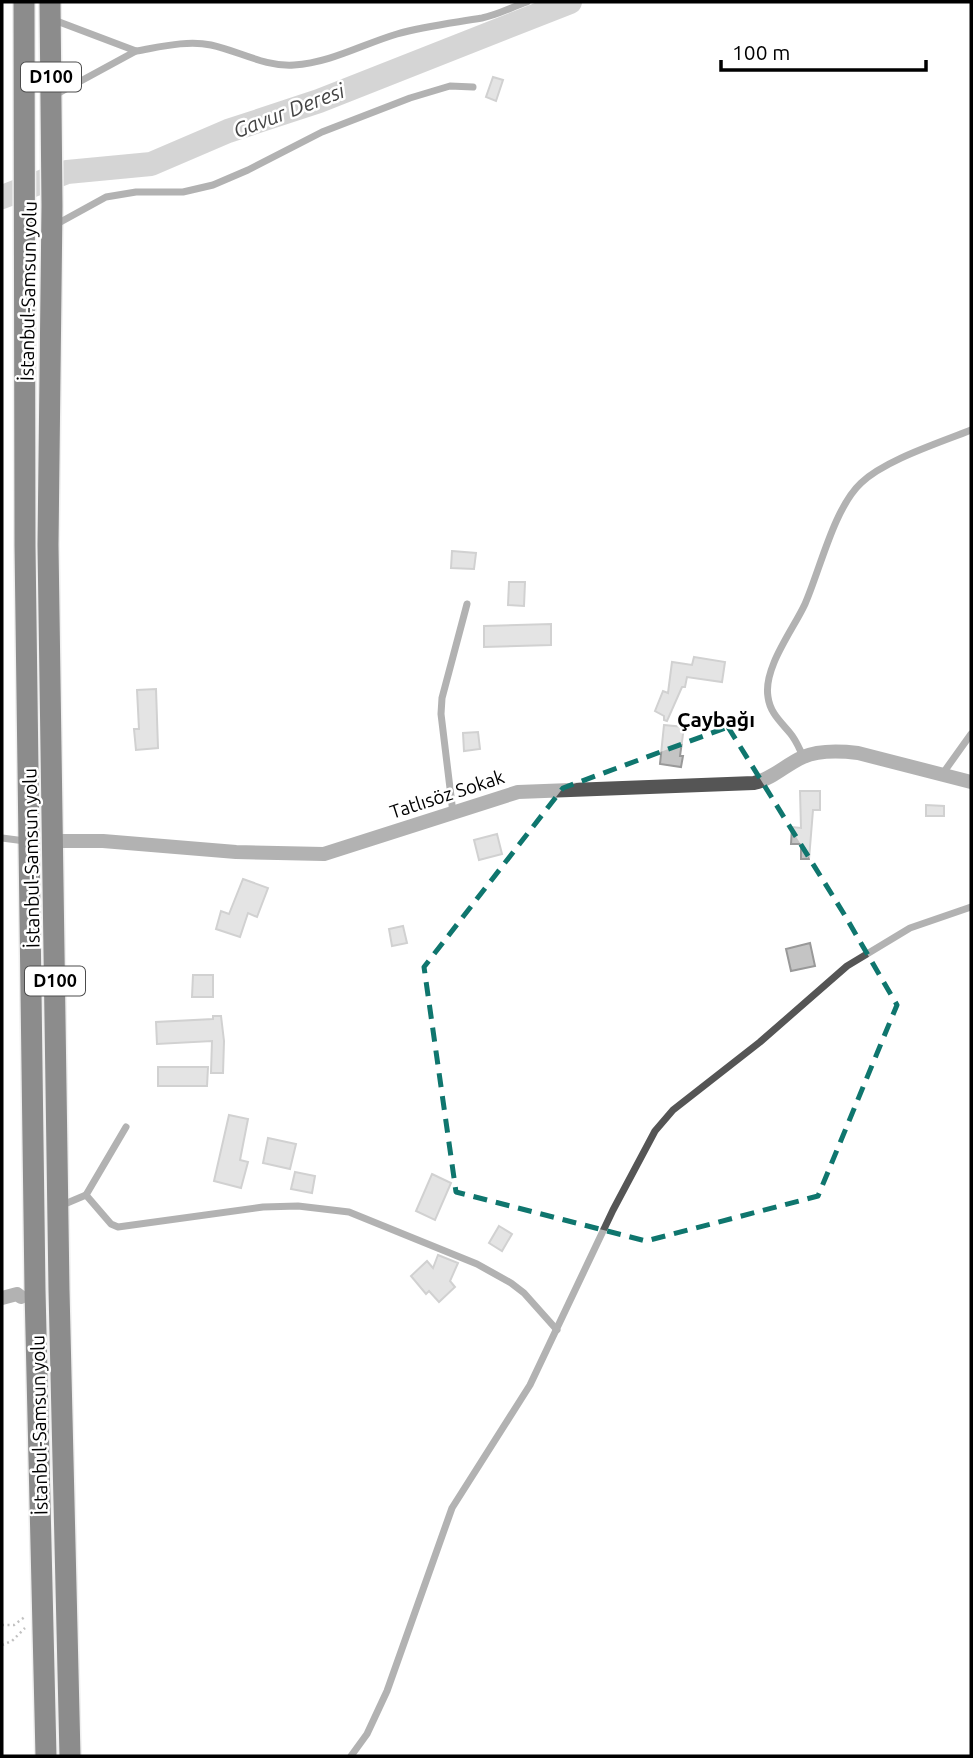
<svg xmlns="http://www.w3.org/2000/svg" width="973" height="1758" font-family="Ubuntu,sans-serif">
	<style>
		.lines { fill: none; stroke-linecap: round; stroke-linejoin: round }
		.river { stroke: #a3a3a3; stroke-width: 24 }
		.building { fill: #c4c4c4; stroke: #999; stroke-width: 2 }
		.highway-casing { stroke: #dbdbdb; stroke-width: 24 }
		.path { stroke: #777; stroke-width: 2.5; stroke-dasharray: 2 3.5; stroke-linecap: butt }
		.lane { stroke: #555; stroke-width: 7 }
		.street { stroke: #555; stroke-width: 14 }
		.highway { stroke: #000; stroke-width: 21 }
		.marked { fill: none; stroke: #0f766e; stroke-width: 5; stroke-dasharray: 14 9; stroke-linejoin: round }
		.labels { text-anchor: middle; stroke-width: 5; stroke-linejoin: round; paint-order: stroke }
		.shield { fill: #fff; stroke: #4c4c4c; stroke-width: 2 }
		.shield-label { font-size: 18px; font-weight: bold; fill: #000 }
		.street-label { font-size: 19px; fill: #000; stroke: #fff }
		.water-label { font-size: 21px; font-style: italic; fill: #444; stroke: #fff }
		.neighbourhood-label { font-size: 21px; font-weight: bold; fill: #000; stroke: #fff }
	</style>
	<rect width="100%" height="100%" fill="#fff"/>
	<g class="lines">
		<polyline class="river" points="2,197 67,172 151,164 228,131 319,101 570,2"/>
	</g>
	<g class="building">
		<polygon points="493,77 503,80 496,101 486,97"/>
		<polygon points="452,551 476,553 474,569 451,568"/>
		<polygon points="509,582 525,582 524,606 508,605"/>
		<polygon points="551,624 551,645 484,647 484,626"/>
		<polygon points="694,657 725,662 722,682 687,677 685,687 682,687 667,721 664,720 664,716 655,711 663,691 668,693 672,662 692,665"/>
		<polygon points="156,689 158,748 136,750 134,729 139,729 137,690"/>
		<polygon points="664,725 684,727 680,756 683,756 681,767 660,764"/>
		<polygon points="478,732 480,749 464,751 463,733"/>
		<polygon points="800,791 820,791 820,810 813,810 809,859 801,859 801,844 791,844 792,827 801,828"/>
		<polygon points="926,805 944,806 944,816 926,816"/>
		<polygon points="497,834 502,854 479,860 474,840"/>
		<polygon points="243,879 268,888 257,917 248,913 240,937 216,929 221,911 229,914"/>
		<polygon points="403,926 407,943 392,946 389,929"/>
		<polygon points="810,943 815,966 791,971 786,949"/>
		<polygon points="193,975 213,975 213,997 192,997"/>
		<polygon points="213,1016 221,1016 224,1041 223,1073 211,1073 212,1041 157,1044 156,1022 213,1019"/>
		<polygon points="158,1067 208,1067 207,1086 158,1086"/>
		<polygon points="229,1115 248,1119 240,1160 248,1162 241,1188 214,1181"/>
		<polygon points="268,1138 296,1144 290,1169 263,1163"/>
		<polygon points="295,1172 315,1176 312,1193 291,1189"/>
		<polygon points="432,1174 451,1183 435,1220 416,1211"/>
		<polygon points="499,1226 512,1234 502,1251 489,1243"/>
		<polygon points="438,1255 458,1263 450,1281 455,1287 439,1302 429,1291 426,1294 411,1276 427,1261 433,1268"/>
	</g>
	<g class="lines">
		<g class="highway-casing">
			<g id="highway">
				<polyline points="24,2 25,546 35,1290 46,1756"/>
				<polyline points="50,2 52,206 48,545 59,1290 70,1756"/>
			</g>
		</g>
		<g class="path">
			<polyline points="2,1625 14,1625 26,1616"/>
			<polyline points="2,1645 12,1641 25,1628"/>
		</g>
		<g class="lane">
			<polyline points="54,20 136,51 55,95"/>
			<path d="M136 51C160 47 187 40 211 45 239 51 265 67 294 65 330 63 363 44 397 34 425 26 453 23 482 18 497 15 512 7 527 2"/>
			<polyline points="55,225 106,197 136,192 183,192 213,185 248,170 322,132 410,98 450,86 473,87"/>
			<path d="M803 756C799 748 796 740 790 733 781 722 770 713 768 697 763 668 793 630 805 604 820 570 834 508 861 483 885 460 939 443 971 430"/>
			<polyline points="941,776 971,734"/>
			<polyline points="453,813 441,714 442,698 467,604"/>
			<polyline points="2,838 25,841"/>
			<polyline points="86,1195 111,1224 118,1227 263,1207 298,1206 349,1212 477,1264 511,1283 524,1293 557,1330"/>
			<polyline points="60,1206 86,1195 126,1127"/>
			<polyline points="351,1756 367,1734 387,1691 452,1508 530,1385 613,1210 655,1131 673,1110 760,1042 847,966 910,928 971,907"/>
		</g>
		<g class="street">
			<path d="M53 841H103L236 852 324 854 518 792 754 783C774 778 785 765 803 757 819 750 841 751 858 753L971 782"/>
			<polyline points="2,1298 17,1294 21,1297"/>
		</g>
		<use href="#highway" class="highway"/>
	</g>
	<path d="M0 0H973V1758H0ZM728 727 844 914 897 1005 818 1196 646 1241 456 1192 424 967 563 788Z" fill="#fff" fill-opacity=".55" fill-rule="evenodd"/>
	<path class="marked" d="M728 727 844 914 897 1005 818 1196 646 1241 456 1192 424 967 563 788Z"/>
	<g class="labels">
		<g class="shield">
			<rect x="21" y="62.5" width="60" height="29" rx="5"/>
			<rect x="25" y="966.5" width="60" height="29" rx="5"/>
		</g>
		<g class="shield-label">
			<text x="51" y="83">D100</text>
			<text x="55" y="987">D100</text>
		</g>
		<g class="street-label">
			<text transform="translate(28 291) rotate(-89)" y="7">İstanbul-Samsun yolu</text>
			<text transform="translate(447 794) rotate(-18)" y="7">Tatlısöz Sokak</text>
			<text transform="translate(31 858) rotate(-91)" y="7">İstanbul-Samsun yolu</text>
			<text transform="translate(39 1425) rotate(-91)" y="7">İstanbul-Samsun yolu</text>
		</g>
		<g class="water-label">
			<text transform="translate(289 111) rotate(-21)" y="7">Gavur Deresi</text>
		</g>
		<g class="neighbourhood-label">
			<text x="716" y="727">Çaybağı</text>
		</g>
	</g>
	<rect width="973" height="1758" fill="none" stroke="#000000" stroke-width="7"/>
	<path d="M721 60v10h205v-10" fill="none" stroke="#000000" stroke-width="3.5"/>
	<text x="732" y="60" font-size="21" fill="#000000" stroke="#ffffff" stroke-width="5" paint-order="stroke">100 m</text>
</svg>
